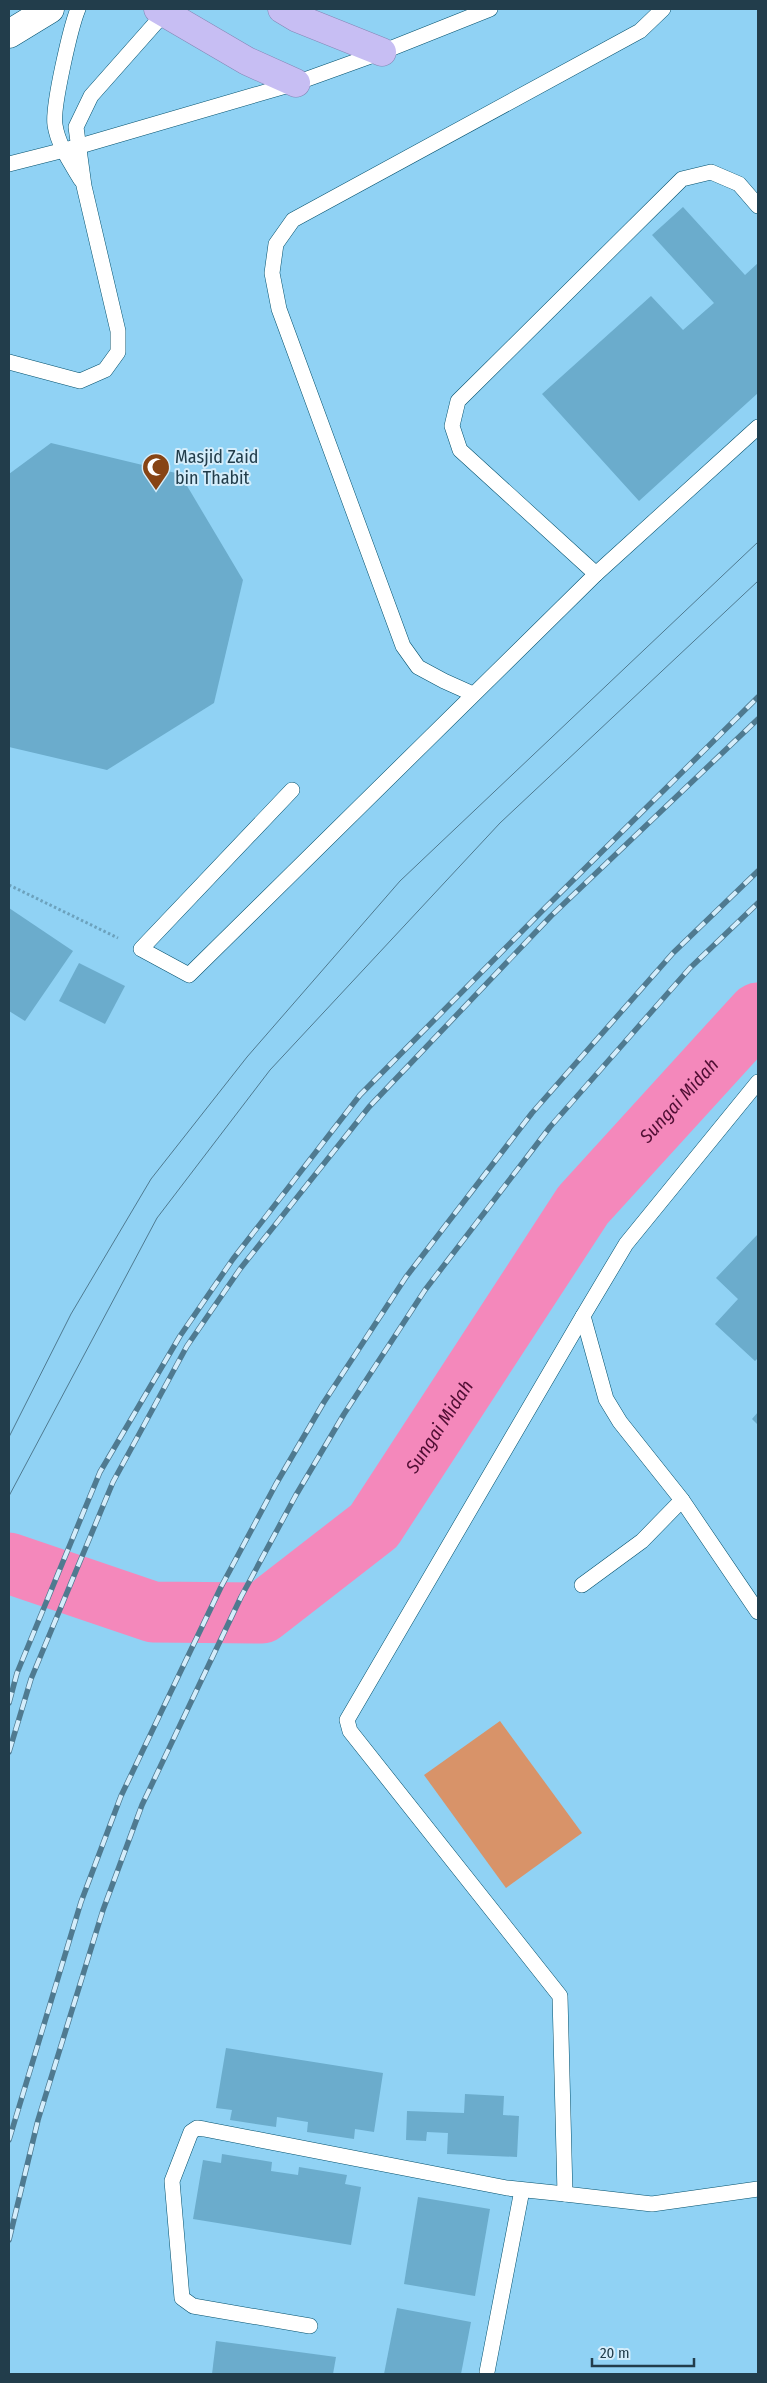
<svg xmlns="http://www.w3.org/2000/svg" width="767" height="2383" font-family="'Fira Sans Condensed',sans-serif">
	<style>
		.green { fill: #d89369 }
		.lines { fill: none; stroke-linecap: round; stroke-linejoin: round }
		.river { stroke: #f488bb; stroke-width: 61 }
		.building { fill: #6baccc }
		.service-casing { stroke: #02506d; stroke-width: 16 }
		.minor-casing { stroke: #02506d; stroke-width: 29 }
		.trunk-casing { stroke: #8486b6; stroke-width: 29 }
		.path { stroke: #6ca2bd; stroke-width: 3; stroke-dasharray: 2.5 2.5; stroke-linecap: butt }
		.service { stroke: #fff; stroke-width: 15 }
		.minor { stroke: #fff; stroke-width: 28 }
		.trunk { stroke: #c7bef3; stroke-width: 28 }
		.tram { stroke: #4f7a90; stroke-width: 1 }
		.rail-casing { stroke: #4f7a90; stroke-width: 5.5 }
		.rail { stroke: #d4edfb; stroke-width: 4; stroke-dasharray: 11; stroke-linecap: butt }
		.labels { text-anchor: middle; stroke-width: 4; stroke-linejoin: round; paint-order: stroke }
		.poi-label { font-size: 18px; fill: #223d4b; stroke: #d4edfb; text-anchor: start }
		.water-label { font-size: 19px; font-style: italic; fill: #500e33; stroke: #d4edfb }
	</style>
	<rect width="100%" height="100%" fill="#90d2f4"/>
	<polygon class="green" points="500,1721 582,1833 506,1888 424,1775"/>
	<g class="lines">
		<path class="river" id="s1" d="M9 1563 153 1612 262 1613 374 1526 583 1205 758 1013"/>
	</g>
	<g class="building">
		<polygon points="683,207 745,275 758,263 758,393 639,501 542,394 651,296 683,330 714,303 652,235"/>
		<polygon points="51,443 180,474 243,580 214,703 107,770 9,747 9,474"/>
		<polygon points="9,908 73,951 25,1021 9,1011"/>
		<polygon points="79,963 125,986 105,1024 59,1001"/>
		<polygon points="758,1234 758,1358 755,1361 715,1324 738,1299 716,1278"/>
		<polygon points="758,1412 758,1425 752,1419"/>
		<polygon points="226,2048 383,2073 374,2132 355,2129 354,2139 307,2132 308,2122 277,2117 276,2127 230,2120 232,2110 216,2108"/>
		<polygon points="465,2094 504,2096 503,2115 519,2116 517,2157 447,2154 448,2133 427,2132 426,2141 406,2140 407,2111 464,2113"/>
		<polygon points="222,2154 272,2162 271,2171 298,2175 299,2167 347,2175 345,2184 361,2187 351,2245 193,2219 203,2160 221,2163"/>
		<polygon points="418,2197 490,2209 475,2296 404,2284"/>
		<polygon points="397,2308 471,2322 461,2374 384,2374"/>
		<polygon points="216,2341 336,2357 333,2374 212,2374"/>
	</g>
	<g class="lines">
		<g class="service-casing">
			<g id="service">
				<path d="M78 9C71 26 52 107 55 125 58 145 71 163 81 180"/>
				<polyline points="9,164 80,146 296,83 382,52 490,9"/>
				<polyline points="9,362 80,381 105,370 118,352 118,331 84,186 76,127 91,96 168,9"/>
				<polyline points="596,574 460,450 452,426 458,401 682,179 711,172 739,184 758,206"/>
				<polyline points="473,694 444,681 418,667 403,646 279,309 272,273 276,244 293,220 640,31 663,9"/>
				<polyline points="292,790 141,949 189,975 596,574 758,427"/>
				<polyline points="758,1082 626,1244 583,1316 606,1399 620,1422 682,1500 758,1612"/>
				<polyline points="582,1585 642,1541 682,1500"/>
				<polyline points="565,2194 560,1996 350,1731 347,1720 583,1316"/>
				<polyline points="310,2326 193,2306 182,2298 172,2181 191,2132 197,2128 204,2129 507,2188 565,2194 652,2204 758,2189"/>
				<polyline points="487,2372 522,2190"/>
			</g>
		</g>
		<g class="minor-casing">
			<polyline id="minor" points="9,34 50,9"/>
		</g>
		<g class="trunk-casing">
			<g id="trunk">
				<polyline points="158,9 247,61 296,83"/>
				<polyline points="282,9 297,18 382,52"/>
			</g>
		</g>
		<polyline class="path" points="9,885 118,938"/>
		<use href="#service" class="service"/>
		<use href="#minor" class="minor"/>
		<use href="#trunk" class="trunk"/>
		<g class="tram">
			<polyline points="9,1437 71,1314 151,1179 247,1057 400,881 758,542"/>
			<polyline points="9,1496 157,1218 270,1070 500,823 758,581"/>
		</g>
		<g class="rail-casing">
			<g id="rail">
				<polyline points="9,1703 17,1673 100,1472 180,1336 233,1259 360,1095 546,907 758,697"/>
				<polyline points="9,1752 31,1679 113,1482 187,1346 240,1269 369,1107 551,916 758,719"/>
				<polyline points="9,2140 81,1902 121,1796 221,1587 276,1484 324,1402 406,1277 532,1113 673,953 758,871"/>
				<polyline points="9,2240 38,2120 103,1910 142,1805 241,1597 296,1495 344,1414 425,1290 550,1127 690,968 758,903"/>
			</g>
		</g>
		<use href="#rail" class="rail"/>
	</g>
	<defs>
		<g id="mosque-pin" transform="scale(1.4375)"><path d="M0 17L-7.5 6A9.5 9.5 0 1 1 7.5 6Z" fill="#874414" stroke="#d4edfb"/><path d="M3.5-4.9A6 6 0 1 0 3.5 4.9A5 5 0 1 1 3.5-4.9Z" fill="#fff"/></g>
	</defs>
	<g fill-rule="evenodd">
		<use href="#mosque-pin" x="156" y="467"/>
	</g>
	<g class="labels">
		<g class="poi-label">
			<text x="175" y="463">Masjid Zaid<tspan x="175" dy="21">bin Thabit</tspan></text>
		</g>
		<g class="water-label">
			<text dy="7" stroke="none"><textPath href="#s1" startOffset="928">Sungai Midah</textPath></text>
			<text dy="7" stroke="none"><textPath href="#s1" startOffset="522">Sungai Midah</textPath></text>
		</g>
	</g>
	<rect width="767" height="2383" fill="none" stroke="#223d4b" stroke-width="20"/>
	<path d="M592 2358v8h102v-8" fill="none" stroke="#223d4b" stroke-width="2.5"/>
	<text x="600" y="2358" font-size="15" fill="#223d4b" stroke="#d4edfb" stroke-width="4" paint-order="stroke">20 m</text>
</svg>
